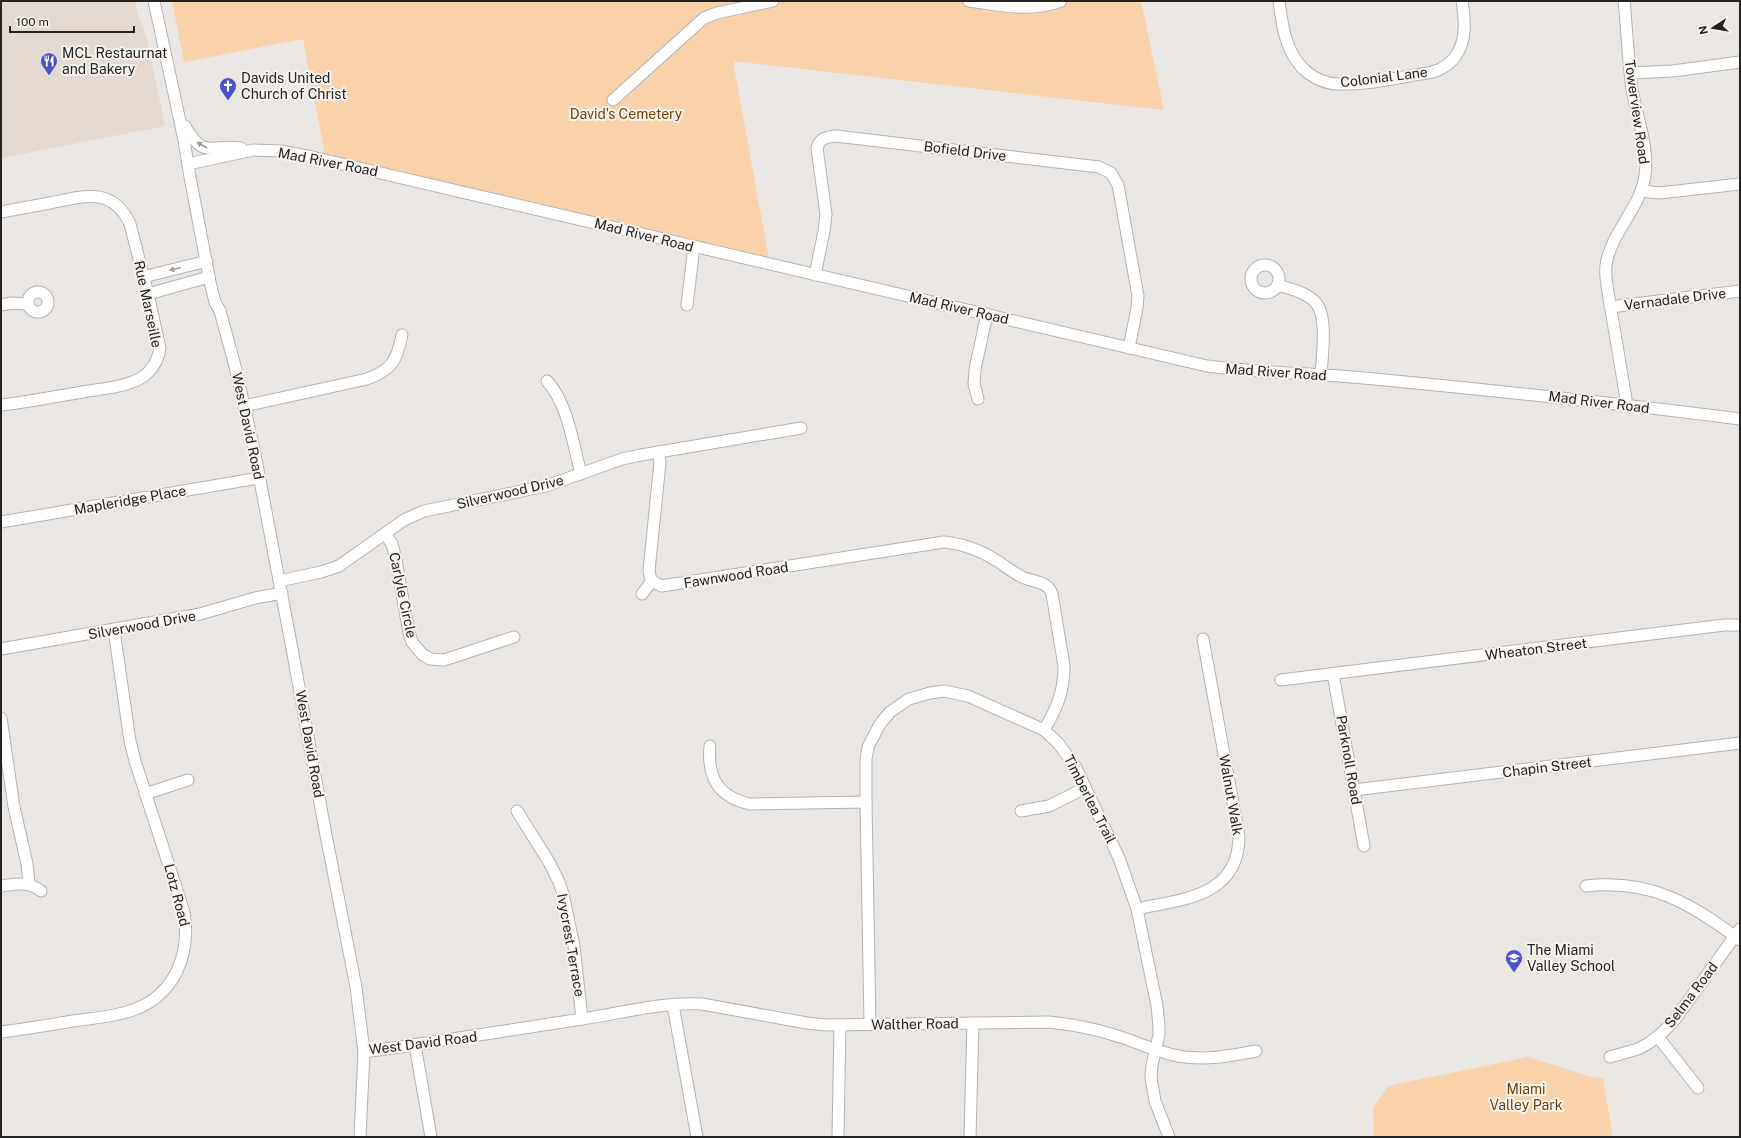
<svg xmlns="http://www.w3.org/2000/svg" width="1741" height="1138" font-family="'Public Sans',sans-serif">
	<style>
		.built { fill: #e3d9d0 }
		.green { fill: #f9d1ab }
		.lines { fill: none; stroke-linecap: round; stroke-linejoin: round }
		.minor-casing { stroke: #b5b2ae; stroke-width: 13 }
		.minor { stroke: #fff; stroke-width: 11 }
		.oneway { fill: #9c9c9c }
		.labels { text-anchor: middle; stroke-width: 4; stroke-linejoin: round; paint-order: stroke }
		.poi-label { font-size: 14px; fill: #242322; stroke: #f7f4f0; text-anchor: start }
		.street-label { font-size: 14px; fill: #242322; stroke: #f7f4f0 }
		.park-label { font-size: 14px; fill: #714206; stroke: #f7f4f0 }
	</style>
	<rect width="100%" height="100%" fill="#eae6e3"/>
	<polygon class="built" points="1,1 136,1 137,12 147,39 165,126 1,158"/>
	<g class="green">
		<polygon points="172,1 1141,1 1164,110 733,61 770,265 326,160 303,39 184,62"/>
		<polygon points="1528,1057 1595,1078 1603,1077 1613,1137 1374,1137 1373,1108 1388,1086"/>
	</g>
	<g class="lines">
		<g class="minor-casing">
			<g id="minor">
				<polyline points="154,1 184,140 190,177 210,282 215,302 220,311 235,366 255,454 293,654 325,830 356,987 364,1052 360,1137"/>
				<path d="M969 1C1001 5 1029 13 1061 1"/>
				<path d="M1279 1C1282 26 1286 56 1308 73 1316 79 1328 84 1339 84 1362 85 1386 80 1409 76 1418 74 1429 74 1438 70 1445 67 1451 62 1455 57 1467 41 1465 19 1462 1"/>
				<path d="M1624 1C1627 30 1628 60 1632 89 1637 118 1649 147 1645 176 1640 209 1611 232 1606 265 1605 272 1606 279 1607 286L1627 405"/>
				<polyline points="1631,73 1673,71 1740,62"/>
				<polyline points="613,100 704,18 717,13 773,1"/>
				<path d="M185 126C204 161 212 143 241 148"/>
				<path d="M188 164 253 150 281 151 312 157 1207 366C1259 373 1312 373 1364 378 1490 390 1615 403 1740 419"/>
				<polyline points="1641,191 1659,193 1740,184"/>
				<path d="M1 212C17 209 33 206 50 203 82 197 112 185 130 224L148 294 160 348C158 361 152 371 141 378 124 388 96 389 77 393 52 397 27 402 1 405"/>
				<circle cx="1265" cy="279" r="14"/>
				<path d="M815 275 824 231 826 214 817 148C820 138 826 137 836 136L1099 167 1111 173 1118 185 1138 296 1137 308 1129 348"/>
				<polyline points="143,277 207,261"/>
				<path d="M1278 285C1291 289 1306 292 1316 303 1328 317 1322 357 1321 375"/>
				<circle cx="38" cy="302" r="10"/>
				<polyline points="148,294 209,277"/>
				<polyline points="1,305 12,303 28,304"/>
				<polyline points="687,305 694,247"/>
				<polyline points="1610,307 1740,291"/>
				<path d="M547 381C568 404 573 444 581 474"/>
				<polyline points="978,399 974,384 975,369 987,314"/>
				<path d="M244 406 367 379C392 370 397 360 402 335"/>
				<path d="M658 452 660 462 658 482 649 571 651 580 661 586 944 542C965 544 982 551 999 562 1006 567 1014 573 1022 577 1033 582 1048 581 1052 594L1064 666C1064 692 1057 708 1044 730"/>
				<polyline points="1,522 259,478"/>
				<polyline points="385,534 392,544 395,555 409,633 412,642 422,654 430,659 444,660 514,637"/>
				<polyline points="279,581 321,572 339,566 404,520 424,511 546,486 622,459 641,455 801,428"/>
				<polyline points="642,594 652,581"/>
				<polyline points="1,649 200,614 255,598 282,593"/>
				<polyline points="1333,674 1364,846"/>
				<polyline points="1281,680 1724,625 1740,625"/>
				<polyline points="1,718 14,807 27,864 29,884"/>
				<path d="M710 746C707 777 718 797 750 804L866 802"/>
				<polyline points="1354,790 1740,743"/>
				<polyline points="145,794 188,780"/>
				<polyline points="517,811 549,862 559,882 563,894 574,946 582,1019"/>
				<polyline points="1021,811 1049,806 1085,788"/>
				<path d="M1 886C17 884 28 881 41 891"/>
				<path d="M1586 886C1651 879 1690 903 1740 940"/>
				<path d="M1137 909C1182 899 1239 897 1239 836L1203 639"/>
				<polyline points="673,1005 697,1137"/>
				<polyline points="870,1024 866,802 866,759 868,747 880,724 890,712 909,699 930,693 944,691 968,696 1044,730 1058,743 1075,766 1119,858 1137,909 1157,1006 1159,1026 1159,1035 1152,1065 1151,1078 1155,1101 1169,1137"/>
				<path d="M1 1032C25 1029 49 1025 73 1021 93 1018 114 1017 133 1010 175 995 191 954 184 912L135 761 130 741 114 630"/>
				<polyline points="1658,1037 1698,1088"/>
				<polyline points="415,1045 431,1137"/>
				<path d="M364 1052C437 1042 509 1030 582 1019 622 1013 662 1002 702 1004L807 1023 826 1025 1048 1022C1071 1024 1092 1028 1114 1035 1135 1041 1156 1052 1178 1056 1204 1061 1230 1056 1256 1051"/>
				<polyline points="1610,1057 1638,1049 1649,1043 1663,1032 1676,1018 1740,929"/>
				<polyline points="838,1137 840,1025"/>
				<polyline points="970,1137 973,1023"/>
			</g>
		</g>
		<use href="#minor" class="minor"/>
	</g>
	<defs><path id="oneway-solid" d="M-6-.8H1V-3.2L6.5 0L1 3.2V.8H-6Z"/></defs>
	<g class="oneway">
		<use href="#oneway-solid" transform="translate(202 145) rotate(-150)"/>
		<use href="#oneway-solid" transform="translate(175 269) rotate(166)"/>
	</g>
	<defs>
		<g id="restaurant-pin" transform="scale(0.9)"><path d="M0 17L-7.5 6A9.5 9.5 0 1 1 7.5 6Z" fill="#4a53c8" stroke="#f7f4f0"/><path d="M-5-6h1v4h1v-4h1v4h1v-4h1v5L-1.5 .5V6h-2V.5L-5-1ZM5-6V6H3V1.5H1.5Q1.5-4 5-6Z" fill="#fff"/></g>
		<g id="church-pin" transform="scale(0.9)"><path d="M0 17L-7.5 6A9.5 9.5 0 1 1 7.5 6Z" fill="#4a53c8" stroke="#f7f4f0"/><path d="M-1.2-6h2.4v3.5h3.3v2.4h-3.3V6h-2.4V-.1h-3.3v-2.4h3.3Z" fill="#fff"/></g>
		<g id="school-pin" transform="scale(0.9)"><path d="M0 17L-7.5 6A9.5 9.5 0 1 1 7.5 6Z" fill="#4a53c8" stroke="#f7f4f0"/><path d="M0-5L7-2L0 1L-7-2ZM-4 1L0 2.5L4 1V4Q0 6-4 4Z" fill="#fff"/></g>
	</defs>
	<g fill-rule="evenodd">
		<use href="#restaurant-pin" x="49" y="61"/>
		<use href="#church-pin" x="228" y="86"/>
		<use href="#school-pin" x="1514" y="958"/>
	</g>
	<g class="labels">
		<g class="poi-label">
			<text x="62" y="58">MCL Restaurnat<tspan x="62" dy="16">and Bakery</tspan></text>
			<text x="241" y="83">Davids United<tspan x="241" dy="16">Church of Christ</tspan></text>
			<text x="1527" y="955">The Miami<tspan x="1527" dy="16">Valley School</tspan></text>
		</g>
		<g class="street-label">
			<text transform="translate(1384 77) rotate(-7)" y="5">Colonial Lane</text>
			<text transform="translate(1637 112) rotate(82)" y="5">Towerview Road</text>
			<text transform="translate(965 151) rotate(7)" y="5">Bofield Drive</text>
			<text transform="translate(328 162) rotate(11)" y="5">Mad River Road</text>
			<text transform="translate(644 235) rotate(14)" y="5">Mad River Road</text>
			<text transform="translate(1675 299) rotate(-7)" y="5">Vernadale Drive</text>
			<text transform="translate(148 304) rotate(78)" y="5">Rue Marseille</text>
			<text transform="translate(959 308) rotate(13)" y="5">Mad River Road</text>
			<text transform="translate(1276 372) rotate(4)" y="5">Mad River Road</text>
			<text transform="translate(1599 402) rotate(7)" y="5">Mad River Road</text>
			<text transform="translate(248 426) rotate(78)" y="5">West David Road</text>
			<text transform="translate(510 492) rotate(-13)" y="5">Silverwood Drive</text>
			<text transform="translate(130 500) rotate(-10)" y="5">Mapleridge Place</text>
			<text transform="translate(736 575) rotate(-9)" y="5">Fawnwood Road</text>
			<text transform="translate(403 595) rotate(78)" y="5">Carlyle Circle</text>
			<text transform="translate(142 625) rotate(-10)" y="5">Silverwood Drive</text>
			<text transform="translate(1536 649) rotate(-7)" y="5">Wheaton Street</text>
			<text transform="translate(310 744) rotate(80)" y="5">West David Road</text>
			<text transform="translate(1349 760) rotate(80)" y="5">Parknoll Road</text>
			<text transform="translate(1547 767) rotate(-7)" y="5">Chapin Street</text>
			<text transform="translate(1231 795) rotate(80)" y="5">Walnut Walk</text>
			<text transform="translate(1090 799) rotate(63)" y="5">Timberlea Trail</text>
			<text transform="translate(177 895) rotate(75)" y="5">Lotz Road</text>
			<text transform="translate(571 945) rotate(80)" y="5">Ivycrest Terrace</text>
			<text transform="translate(1691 995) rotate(-53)" y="5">Selma Road</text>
			<text transform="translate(915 1024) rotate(-1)" y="5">Walther Road</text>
			<text transform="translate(423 1043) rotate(-7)" y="5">West David Road</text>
		</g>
		<g class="park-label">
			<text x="626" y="119">David's Cemetery</text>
			<text x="1526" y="1094">Miami<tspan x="1526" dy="16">Valley Park</tspan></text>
		</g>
	</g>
	<rect width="1741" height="1138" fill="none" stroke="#242322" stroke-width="4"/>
	<g transform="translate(1713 28) rotate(258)" stroke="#f7f4f0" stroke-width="3" paint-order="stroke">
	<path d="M0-3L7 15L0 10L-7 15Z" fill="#242322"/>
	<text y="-6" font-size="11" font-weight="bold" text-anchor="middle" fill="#242322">N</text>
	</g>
	<path d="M10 26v6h124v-6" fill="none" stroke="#242322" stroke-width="2"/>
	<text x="16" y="26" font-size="12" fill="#242322" stroke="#f7f4f0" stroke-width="3" paint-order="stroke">100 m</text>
</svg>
